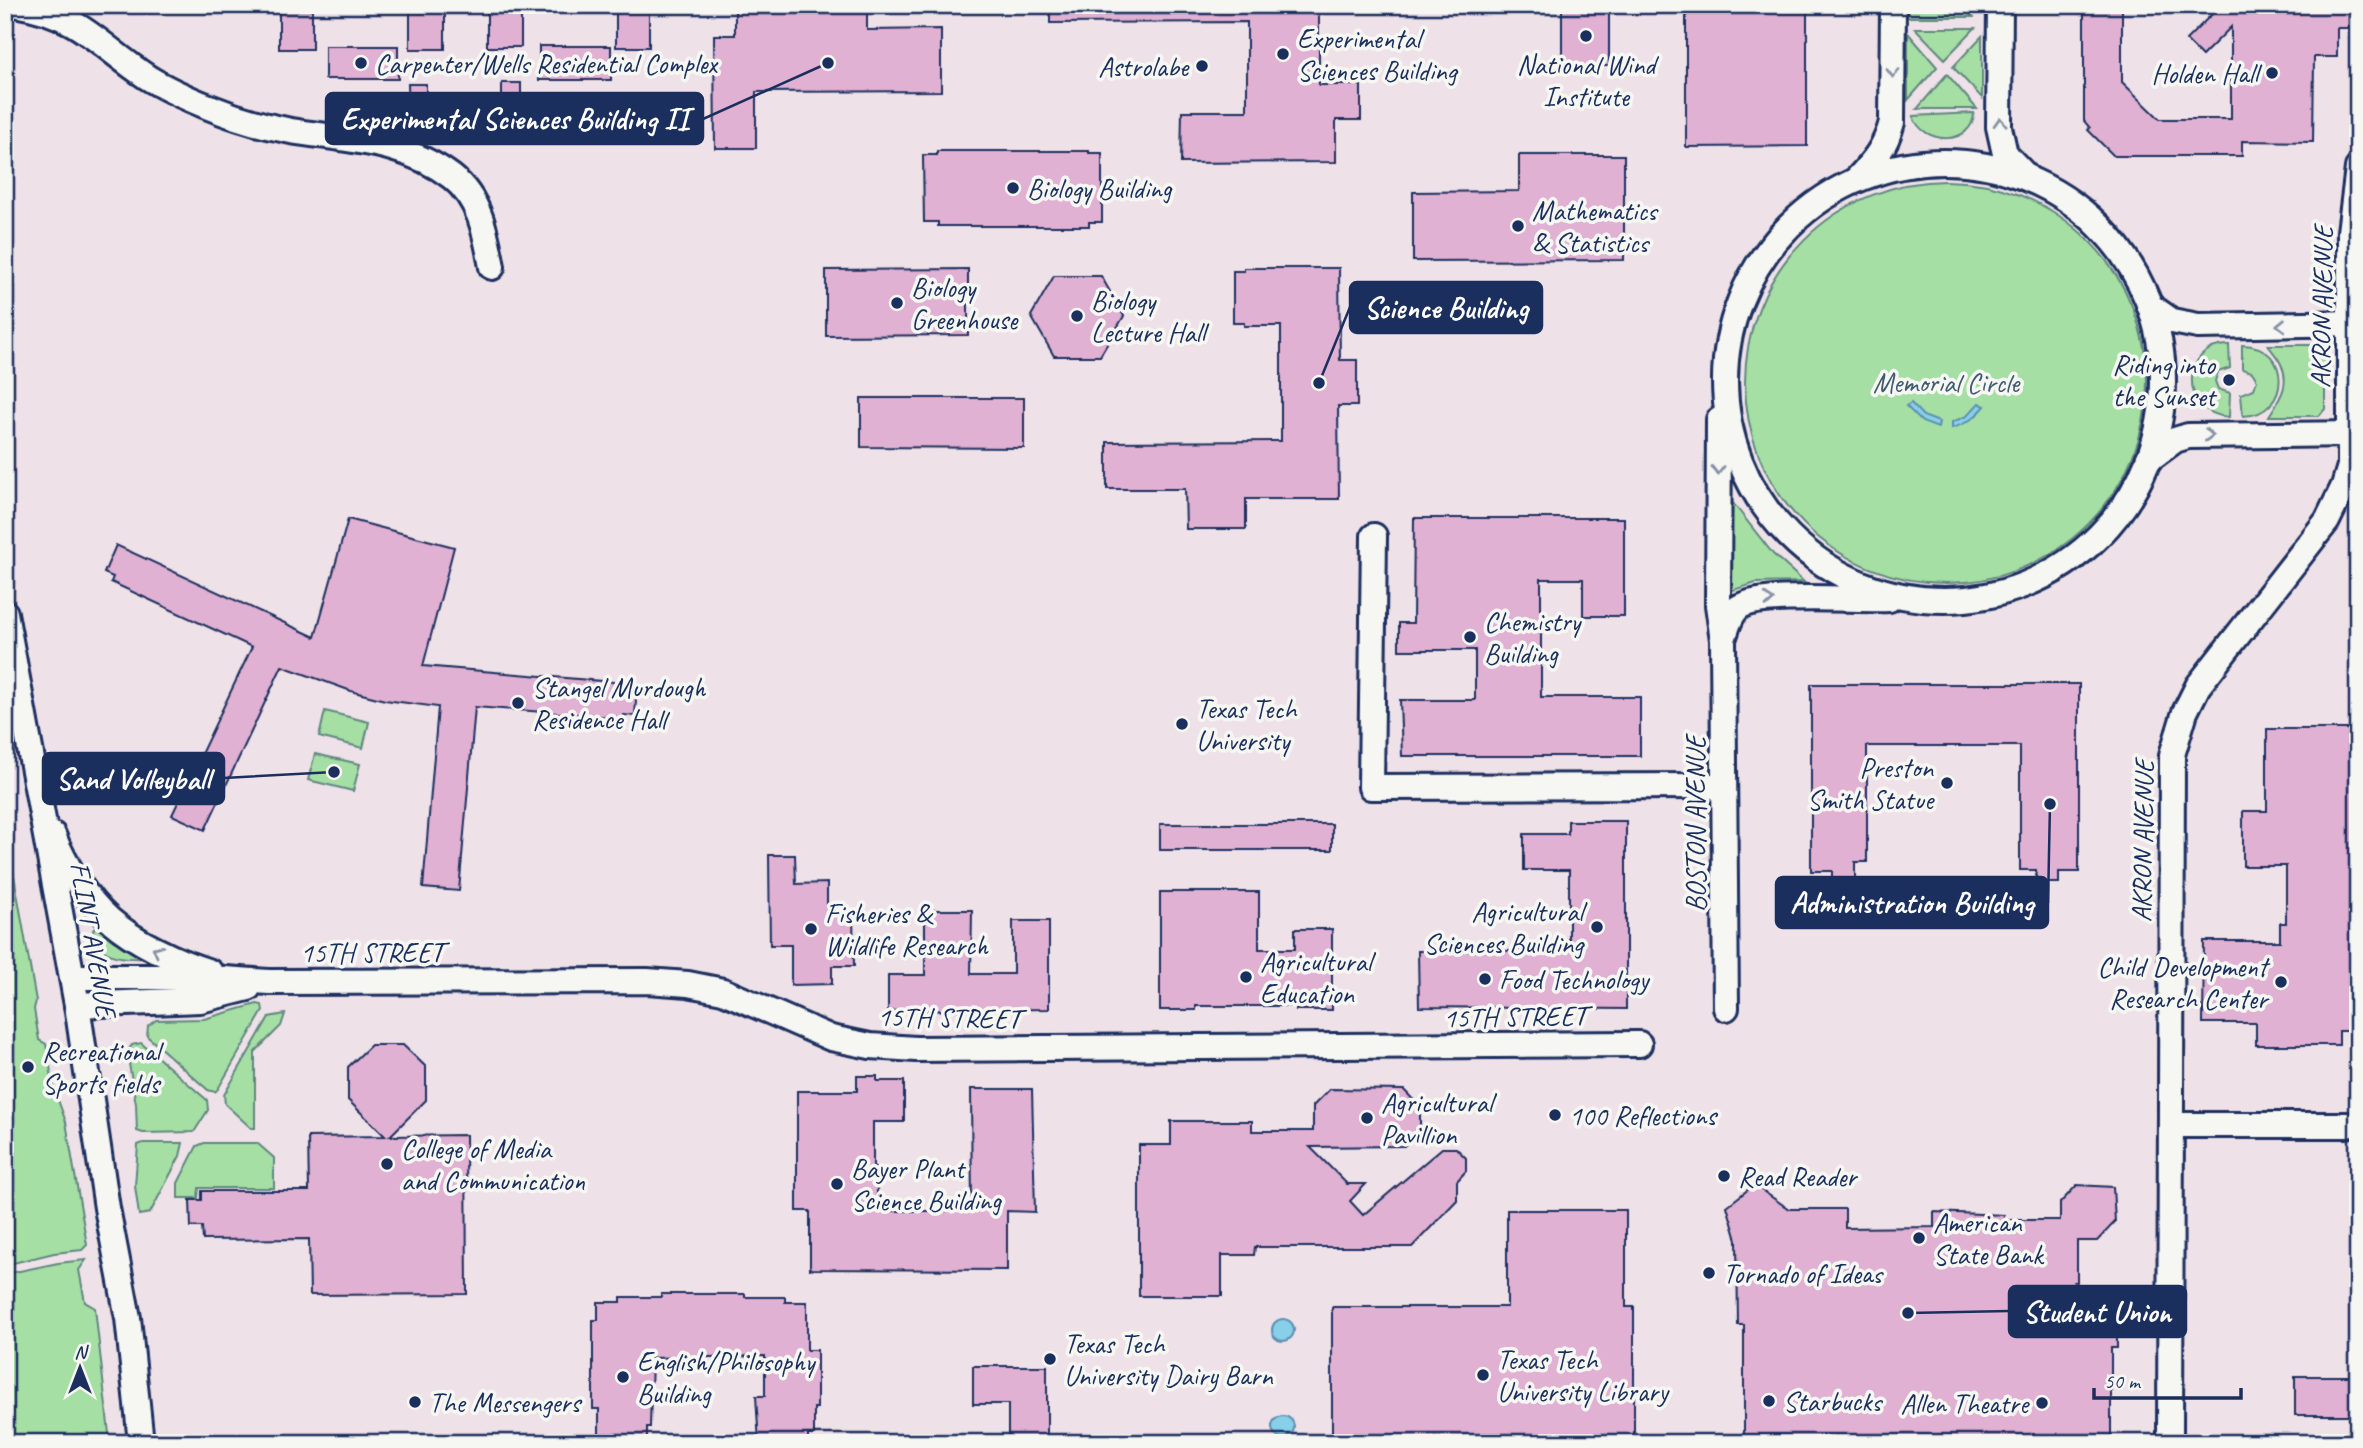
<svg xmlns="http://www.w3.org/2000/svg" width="2363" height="1448" font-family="Caveat,sans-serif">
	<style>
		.built { fill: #efe1e8 }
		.green { fill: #a6dfa4; stroke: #608781; stroke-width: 2 }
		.water { fill: #88d0e9; stroke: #5c90b1; stroke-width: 2 }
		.building { fill: #e0b1d2; stroke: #1b2f5e; stroke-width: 2 }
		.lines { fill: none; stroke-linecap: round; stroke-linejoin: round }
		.minor-casing { stroke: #1b2f5e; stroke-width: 30 }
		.minor { stroke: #f6f6f2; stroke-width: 24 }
		.oneway { stroke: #8892a8 }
		.poi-dot { fill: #1b2f5e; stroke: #f6f6f2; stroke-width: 2.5 }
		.labels { text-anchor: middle; stroke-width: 7; stroke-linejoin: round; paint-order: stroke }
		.poi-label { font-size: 28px; fill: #1b2f5e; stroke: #f6f6f2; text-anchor: start }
		.street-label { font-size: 28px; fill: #1b2f5e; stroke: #f6f6f2 }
		.park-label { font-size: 28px; fill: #3e5b70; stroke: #f6f6f2 }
		.leader { fill: none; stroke: #1b2f5e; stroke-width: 2.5 }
		.callout-dot { fill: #1b2f5e; stroke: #f6f6f2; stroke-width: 2.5 }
		.callout { fill: #1b2f5e; stroke: #1b2f5e; stroke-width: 2.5 }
		.callout-label { font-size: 30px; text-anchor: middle; font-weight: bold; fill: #fff }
	</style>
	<rect width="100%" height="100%" fill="#f6f6f2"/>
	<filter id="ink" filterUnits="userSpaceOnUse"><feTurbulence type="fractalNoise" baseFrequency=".0143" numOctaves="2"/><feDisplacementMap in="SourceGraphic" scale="14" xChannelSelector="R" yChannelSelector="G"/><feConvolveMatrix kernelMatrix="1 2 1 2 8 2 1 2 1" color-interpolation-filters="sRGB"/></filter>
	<g filter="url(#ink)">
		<rect class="built" x="5" y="5" width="2353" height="1438"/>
		<g class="green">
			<polygon points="1901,5 1959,5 1973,17 1901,17"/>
			<polygon points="1915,28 1975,28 1945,59"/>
			<polygon points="1908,33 1937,67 1908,100"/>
			<polygon points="1982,36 1982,98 1953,67"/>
			<polygon points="1947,74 1977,109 1917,109"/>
			<path d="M1974 113C1973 146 1923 146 1913 116Z"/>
			<circle cx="1946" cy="382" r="201"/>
			<path d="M2229 345 2230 368 2218 372 2215 381 2218 389 2230 393 2229 417C2178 414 2181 344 2229 345Z"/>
			<path d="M2242 345C2293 345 2291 416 2243 416L2241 394 2254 389 2257 380 2252 372 2242 369Z"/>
			<path d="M2268 345H2319L2325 352V409L2319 416H2269C2279 400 2291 385 2281 364 2278 357 2272 351 2268 345Z"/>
			<polygon points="1733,503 1773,554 1804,582 1756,583 1730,591 1730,504"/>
			<polygon points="325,711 369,722 363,748 319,737"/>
			<polygon points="315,754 360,764 353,791 308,780"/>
			<polygon points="5,824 36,1001 34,1009 39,1040 46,1044 54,1089 66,1122 87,1245 82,1250 54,1253 5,1265"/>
			<path d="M102 921 152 958C130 959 95 961 93 930Z"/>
			<polygon points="257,1004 262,1005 263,1011 218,1089 215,1092 208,1090 147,1036 148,1026 156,1020 204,1019"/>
			<polygon points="285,1014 281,1026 255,1052 255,1128 251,1128 225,1104 224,1095 269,1017"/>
			<polygon points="141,1043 207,1100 208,1110 194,1132 143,1133 137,1131 136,1104 127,1052 132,1045"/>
			<polygon points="143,1143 183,1143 180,1156 150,1213 139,1215 135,1186 138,1145"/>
			<polygon points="257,1143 274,1158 274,1188 199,1188 198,1198 178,1198 178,1183 197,1146 204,1143"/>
			<polygon points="86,1260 79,1270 85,1302 95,1308 110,1443 5,1443 5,1274 58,1263"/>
		</g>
		<g class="water">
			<polygon points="1911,403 1923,416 1939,422 1938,428 1922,422 1906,406"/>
			<path d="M1979 403 1985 406C1975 418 1966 424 1952 428V422L1967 416Z"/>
			<circle cx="1283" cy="1330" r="11"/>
			<circle cx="1283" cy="1427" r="11"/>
		</g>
		<g class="building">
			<rect x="279" y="5" width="33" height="44"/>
			<rect x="410" y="5" width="35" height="44"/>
			<rect x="487" y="5" width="34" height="42"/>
			<rect x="616" y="5" width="33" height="42"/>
			<polygon points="735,5 867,5 867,30 941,29 941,91 756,92 756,148 715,148 714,35 735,35"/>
			<polygon points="1050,5 1319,5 1319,85 1361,85 1361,120 1336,120 1336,162 1181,163 1182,111 1247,111 1247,22 1050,23"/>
			<rect x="1562" y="5" width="47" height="61"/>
			<polygon points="1686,5 1807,5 1807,146 1686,147"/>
			<polygon points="2084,5 2122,5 2122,82 2160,119 2231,119 2231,27 2202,56 2186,40 2221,5 2349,5 2349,28 2337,28 2337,57 2314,57 2313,142 2242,141 2242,156 2114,156 2088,130 2090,128 2084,121"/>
			<rect x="325" y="46" width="73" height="33"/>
			<rect x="539" y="46" width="72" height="34"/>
			<rect x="502" y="83" width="19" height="32"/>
			<polygon points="408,84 426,84 426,116 409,116"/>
			<polygon points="937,151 1089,151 1089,153 1102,153 1102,222 1089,222 1089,226 938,226 938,222 924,222 923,155 937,155"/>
			<polygon points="1519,155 1624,155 1624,260 1413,261 1413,192 1519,191"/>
			<polygon points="1244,268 1339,268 1340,360 1357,360 1357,406 1338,406 1339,499 1246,499 1246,529 1186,529 1185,489 1107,489 1107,442 1281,441 1281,326 1244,326 1244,323 1233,323 1233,271 1244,271"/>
			<polygon points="968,269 968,335 826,336 826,270"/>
			<polygon points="1054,276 1101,276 1124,316 1100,356 1054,356 1031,316"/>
			<polygon points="861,398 1024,398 1024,448 861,447"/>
			<polygon points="1414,518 1624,518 1624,616 1583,616 1583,579 1541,579 1541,697 1640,697 1640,756 1402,756 1400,700 1475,700 1475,650 1399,650 1399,623 1413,623"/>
			<polygon points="348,519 454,547 423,666 637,684 635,716 624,715 624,718 475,707 459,891 423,888 438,707 385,700 354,692 282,666 205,830 172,815 252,647 111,582 113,577 104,573 116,545 315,637"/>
			<polygon points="1811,684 2079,684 2079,872 2059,872 2059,883 2036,883 2036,870 2020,870 2020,746 1867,746 1867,862 1855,862 1855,880 1832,880 1832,871 1811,871"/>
			<polygon points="2267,729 2358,729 2358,1031 2339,1031 2339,1045 2256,1045 2256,1023 2203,1023 2204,941 2280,941 2280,923 2286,923 2286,866 2243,866 2243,811 2267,811"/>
			<polygon points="1568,821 1626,821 1626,1009 1419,1007 1418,951 1569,951 1569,870 1524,870 1524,834 1568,834"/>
			<rect x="1160" y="824" width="172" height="26"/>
			<polygon points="769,855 795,855 796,884 827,883 827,904 833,904 833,913 853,913 854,966 832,966 832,984 791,985 791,945 770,945"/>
			<polygon points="1160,892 1259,892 1259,949 1295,949 1295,929 1332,929 1332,1010 1296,1010 1296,1006 1196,1006 1196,1010 1160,1010"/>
			<polygon points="925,910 972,910 971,974 1013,974 1013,921 1049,921 1049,1009 888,1011 888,975 925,975"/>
			<polygon points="371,1045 403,1045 426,1067 426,1100 390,1136 466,1135 467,1294 310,1295 309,1239 203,1240 202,1227 191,1227 190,1200 202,1200 202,1191 309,1191 308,1137 385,1136 348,1100 348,1067"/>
			<polygon points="857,1076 877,1076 877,1081 904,1081 904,1122 873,1122 873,1168 877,1168 877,1211 972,1211 971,1089 1032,1089 1035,1212 1007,1211 1007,1270 810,1269 810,1211 797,1211 797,1091 857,1091"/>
			<polygon points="1330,1089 1404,1090 1420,1107 1420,1129 1404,1146 1310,1147 1347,1184 1366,1184 1350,1201 1363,1215 1442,1148 1456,1148 1466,1158 1466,1171 1457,1181 1457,1200 1412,1247 1255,1247 1254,1255 1222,1255 1222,1296 1139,1296 1139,1145 1171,1145 1171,1121 1252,1121 1252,1131 1313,1131 1313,1106"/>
			<polygon points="1754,1185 1789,1209 1845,1209 1845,1228 1934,1227 1934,1212 2004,1215 2004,1220 2060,1220 2060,1203 2077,1185 2113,1187 2115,1222 2097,1241 2077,1241 2077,1282 2074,1282 2075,1306 2081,1316 2090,1322 2117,1322 2117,1348 2111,1348 2111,1443 1744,1443 1744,1325 1738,1325 1737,1240 1727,1206"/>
			<polygon points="1507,1210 1626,1210 1626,1307 1634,1307 1634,1443 1332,1443 1332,1307 1507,1307"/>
			<polygon points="661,1294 745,1294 745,1297 785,1297 785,1302 807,1302 807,1350 817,1350 817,1408 814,1408 814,1435 808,1435 808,1443 759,1443 756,1396 765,1396 765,1356 652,1358 650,1427 647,1427 647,1443 599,1443 599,1409 593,1409 593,1320 598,1320 598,1302 621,1302 621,1297 661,1297"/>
			<polygon points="973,1366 1047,1366 1047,1443 1008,1443 1008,1404 973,1404"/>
			<rect x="2295" y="1376" width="63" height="39"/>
		</g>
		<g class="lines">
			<g class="minor-casing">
				<g id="minor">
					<path d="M19 5C80 15 100 46 147 77 166 89 189 99 209 107 236 118 263 126 291 131 347 140 405 141 452 177 480 199 486 234 492 267"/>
					<polyline points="2000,5 1999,127 2005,154 2027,177"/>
					<circle cx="1944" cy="381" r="219"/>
					<path d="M1857 179C1874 161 1886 146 1892 122L1893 5"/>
					<polyline points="2149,305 2172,321 2198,326 2358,323"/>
					<polyline points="1719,420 1718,605 1723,640 1726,1008"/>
					<polyline points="2148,460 2175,440 2188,436 2358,434"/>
					<polyline points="1374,536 1371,787 1724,786"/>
					<polyline points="5,613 77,1005 107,1208 128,1318 141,1443"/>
					<path d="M1723 639C1727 629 1729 617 1737 609 1755 591 1859 601 1889 599"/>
					<path d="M53 835C64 864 86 899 110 920 135 942 177 962 210 972"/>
					<polyline points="72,977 196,977 269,982 647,981 688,984 723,991 831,1038 870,1046 916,1049 1639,1044"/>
					<polyline points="77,1005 200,1000 248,988"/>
					<polyline points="2172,1125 2347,1125"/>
					<polyline points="2170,1443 2172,755 2185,712 2198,686 2327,521 2344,486 2350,466 2350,232 2358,168"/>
				</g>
			</g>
			<use href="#minor" class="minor"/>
		</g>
		<defs><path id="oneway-chevron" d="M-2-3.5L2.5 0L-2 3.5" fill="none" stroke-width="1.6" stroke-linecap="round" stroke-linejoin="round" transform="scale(1.75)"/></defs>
		<g class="oneway">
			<use href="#oneway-chevron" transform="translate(1893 73) rotate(90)"/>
			<use href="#oneway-chevron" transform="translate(2000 122) rotate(-92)"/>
			<use href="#oneway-chevron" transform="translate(2281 325) rotate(179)"/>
			<use href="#oneway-chevron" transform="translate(2209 435) rotate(1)"/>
			<use href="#oneway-chevron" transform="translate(1718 470) rotate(90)"/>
			<use href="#oneway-chevron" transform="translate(1769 600) rotate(-4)"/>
			<use href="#oneway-chevron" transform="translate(157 950) rotate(-151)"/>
		</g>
	</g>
	<g class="poi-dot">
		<circle cx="1586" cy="36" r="7"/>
		<circle cx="1283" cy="54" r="7"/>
		<circle cx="361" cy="63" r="7"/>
		<circle cx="1202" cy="66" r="7"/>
		<circle cx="2272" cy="73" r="7"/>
		<circle cx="1013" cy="188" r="7"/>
		<circle cx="1518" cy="226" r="7"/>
		<circle cx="897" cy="303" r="7"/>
		<circle cx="1077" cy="316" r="7"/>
		<circle cx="2229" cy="380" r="7"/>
		<circle cx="1470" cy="637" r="7"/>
		<circle cx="518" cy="703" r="7"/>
		<circle cx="1182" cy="724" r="7"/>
		<circle cx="1947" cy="783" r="7"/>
		<circle cx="1597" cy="927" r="7"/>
		<circle cx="811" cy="929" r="7"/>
		<circle cx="1246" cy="977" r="7"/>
		<circle cx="1485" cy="979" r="7"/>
		<circle cx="2281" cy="982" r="7"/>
		<circle cx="28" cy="1067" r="7"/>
		<circle cx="1555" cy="1115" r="7"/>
		<circle cx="1367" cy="1118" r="7"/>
		<circle cx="387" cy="1164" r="7"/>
		<circle cx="1724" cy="1176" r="7"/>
		<circle cx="837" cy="1184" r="7"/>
		<circle cx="1919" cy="1238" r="7"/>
		<circle cx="1709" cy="1273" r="7"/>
		<circle cx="1050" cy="1359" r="7"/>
		<circle cx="1483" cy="1375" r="7"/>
		<circle cx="623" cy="1377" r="7"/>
		<circle cx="1769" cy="1401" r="7"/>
		<circle cx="415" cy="1402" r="7"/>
		<circle cx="2042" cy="1403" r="7"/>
	</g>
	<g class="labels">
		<g class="poi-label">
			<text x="1297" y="48">Experimental<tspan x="1297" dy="32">Sciences Building</tspan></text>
			<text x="375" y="73">Carpenter/Wells Residential Complex</text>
			<text x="1586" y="74" text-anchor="middle">National Wind<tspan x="1586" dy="32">Institute</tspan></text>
			<text x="1188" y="76" text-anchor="end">Astrolabe</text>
			<text x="2258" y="83" text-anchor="end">Holden Hall</text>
			<text x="1027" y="198">Biology Building</text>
			<text x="1532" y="220">Mathematics<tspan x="1532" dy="32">&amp; Statistics</tspan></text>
			<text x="911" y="297">Biology<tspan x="911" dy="32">Greenhouse</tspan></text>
			<text x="1091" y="310">Biology<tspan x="1091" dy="32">Lecture Hall</tspan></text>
			<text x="2215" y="374" text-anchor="end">Riding into<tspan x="2215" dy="32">the Sunset</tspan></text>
			<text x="1484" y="631">Chemistry<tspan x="1484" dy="32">Building</tspan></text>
			<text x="532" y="697">Stangel Murdough<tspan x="532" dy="32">Residence Hall</tspan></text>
			<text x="1196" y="718">Texas Tech<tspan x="1196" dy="32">University</tspan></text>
			<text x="1933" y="777" text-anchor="end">Preston<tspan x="1933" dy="32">Smith Statue</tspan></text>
			<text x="1583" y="921" text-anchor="end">Agricultural<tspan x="1583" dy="32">Sciences Building</tspan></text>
			<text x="825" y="923">Fisheries &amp;<tspan x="825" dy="32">Wildlife Research</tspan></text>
			<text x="1260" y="971">Agricultural<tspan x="1260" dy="32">Education</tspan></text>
			<text x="2267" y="976" text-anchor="end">Child Development<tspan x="2267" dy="32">Research Center</tspan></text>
			<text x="1499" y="989">Food Technology</text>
			<text x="42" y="1061">Recreational<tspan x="42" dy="32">Sports fields</tspan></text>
			<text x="1381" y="1112">Agricultural<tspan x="1381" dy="32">Pavillion</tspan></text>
			<text x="1569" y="1125">100 Reflections</text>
			<text x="401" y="1158">College of Media<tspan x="401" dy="32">and Communication</tspan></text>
			<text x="851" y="1178">Bayer Plant<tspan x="851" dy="32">Science Building</tspan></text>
			<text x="1738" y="1186">Read Reader</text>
			<text x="1933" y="1232">American<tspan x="1933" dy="32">State Bank</tspan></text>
			<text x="1723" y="1283">Tornado of Ideas</text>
			<text x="1064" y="1353">Texas Tech<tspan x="1064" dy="32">University Dairy Barn</tspan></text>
			<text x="1497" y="1369">Texas Tech<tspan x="1497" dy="32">University Library</tspan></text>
			<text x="637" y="1371">English/Philosophy<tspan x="637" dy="32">Building</tspan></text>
			<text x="1783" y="1411">Starbucks</text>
			<text x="429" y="1412">The Messengers</text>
			<text x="2028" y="1413" text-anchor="end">Allen Theatre</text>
		</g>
		<g class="street-label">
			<text transform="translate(2321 307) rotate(-89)" y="10">AKRON AVENUE</text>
			<text transform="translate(1695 824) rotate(-90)" y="10">BOSTON AVENUE</text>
			<text transform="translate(2142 841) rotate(-89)" y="10">AKRON AVENUE</text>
			<text transform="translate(94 939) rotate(80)" y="10">FLINT AVENUE</text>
			<text x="372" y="962">15TH STREET</text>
			<text transform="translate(1515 1016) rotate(-1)" y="10">15TH STREET</text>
			<text transform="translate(949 1017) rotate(1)" y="10">15TH STREET</text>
		</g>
		<g class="park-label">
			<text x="1946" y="392">Memorial Circle</text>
		</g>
	</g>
	<path class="leader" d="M828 63L703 119M1319 383L1350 307M334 772L224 778M2050 804L2048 903M1908 1313L2009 1311"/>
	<g class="callout-dot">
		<circle cx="828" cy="63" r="7"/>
		<circle cx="1319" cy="383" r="7"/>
		<circle cx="334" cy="772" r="7"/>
		<circle cx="2050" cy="804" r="7"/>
		<circle cx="1908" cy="1313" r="7"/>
	</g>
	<g class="callout">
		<rect x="326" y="93" width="377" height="51" rx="7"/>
		<rect x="1350" y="282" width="192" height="51" rx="7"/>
		<rect x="43" y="753" width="181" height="51" rx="7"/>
		<rect x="1776" y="877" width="272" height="51" rx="7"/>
		<rect x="2009" y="1286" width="177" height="51" rx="7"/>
	</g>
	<g class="callout-label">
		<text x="515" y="129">Experimental Sciences Building II</text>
		<text x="1446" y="318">Science Building</text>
		<text x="133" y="789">Sand Volleyball</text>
		<text x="1912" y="913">Administration Building</text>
		<text x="2097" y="1322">Student Union</text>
	</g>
	<rect width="2363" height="1448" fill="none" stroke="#f6f6f2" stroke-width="28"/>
	<rect x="14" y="14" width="2335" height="1420" fill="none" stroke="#1b2f5e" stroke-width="2.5" filter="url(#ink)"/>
	<g transform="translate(80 1368)" stroke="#f6f6f2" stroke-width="5" paint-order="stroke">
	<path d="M0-5L12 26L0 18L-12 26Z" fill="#1b2f5e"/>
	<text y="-10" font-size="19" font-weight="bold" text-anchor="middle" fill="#1b2f5e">N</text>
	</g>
	<path d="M2094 1388v10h147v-10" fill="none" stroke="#1b2f5e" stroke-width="3.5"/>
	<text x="2104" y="1388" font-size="21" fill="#1b2f5e" stroke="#f6f6f2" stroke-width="5" paint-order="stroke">50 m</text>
</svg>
